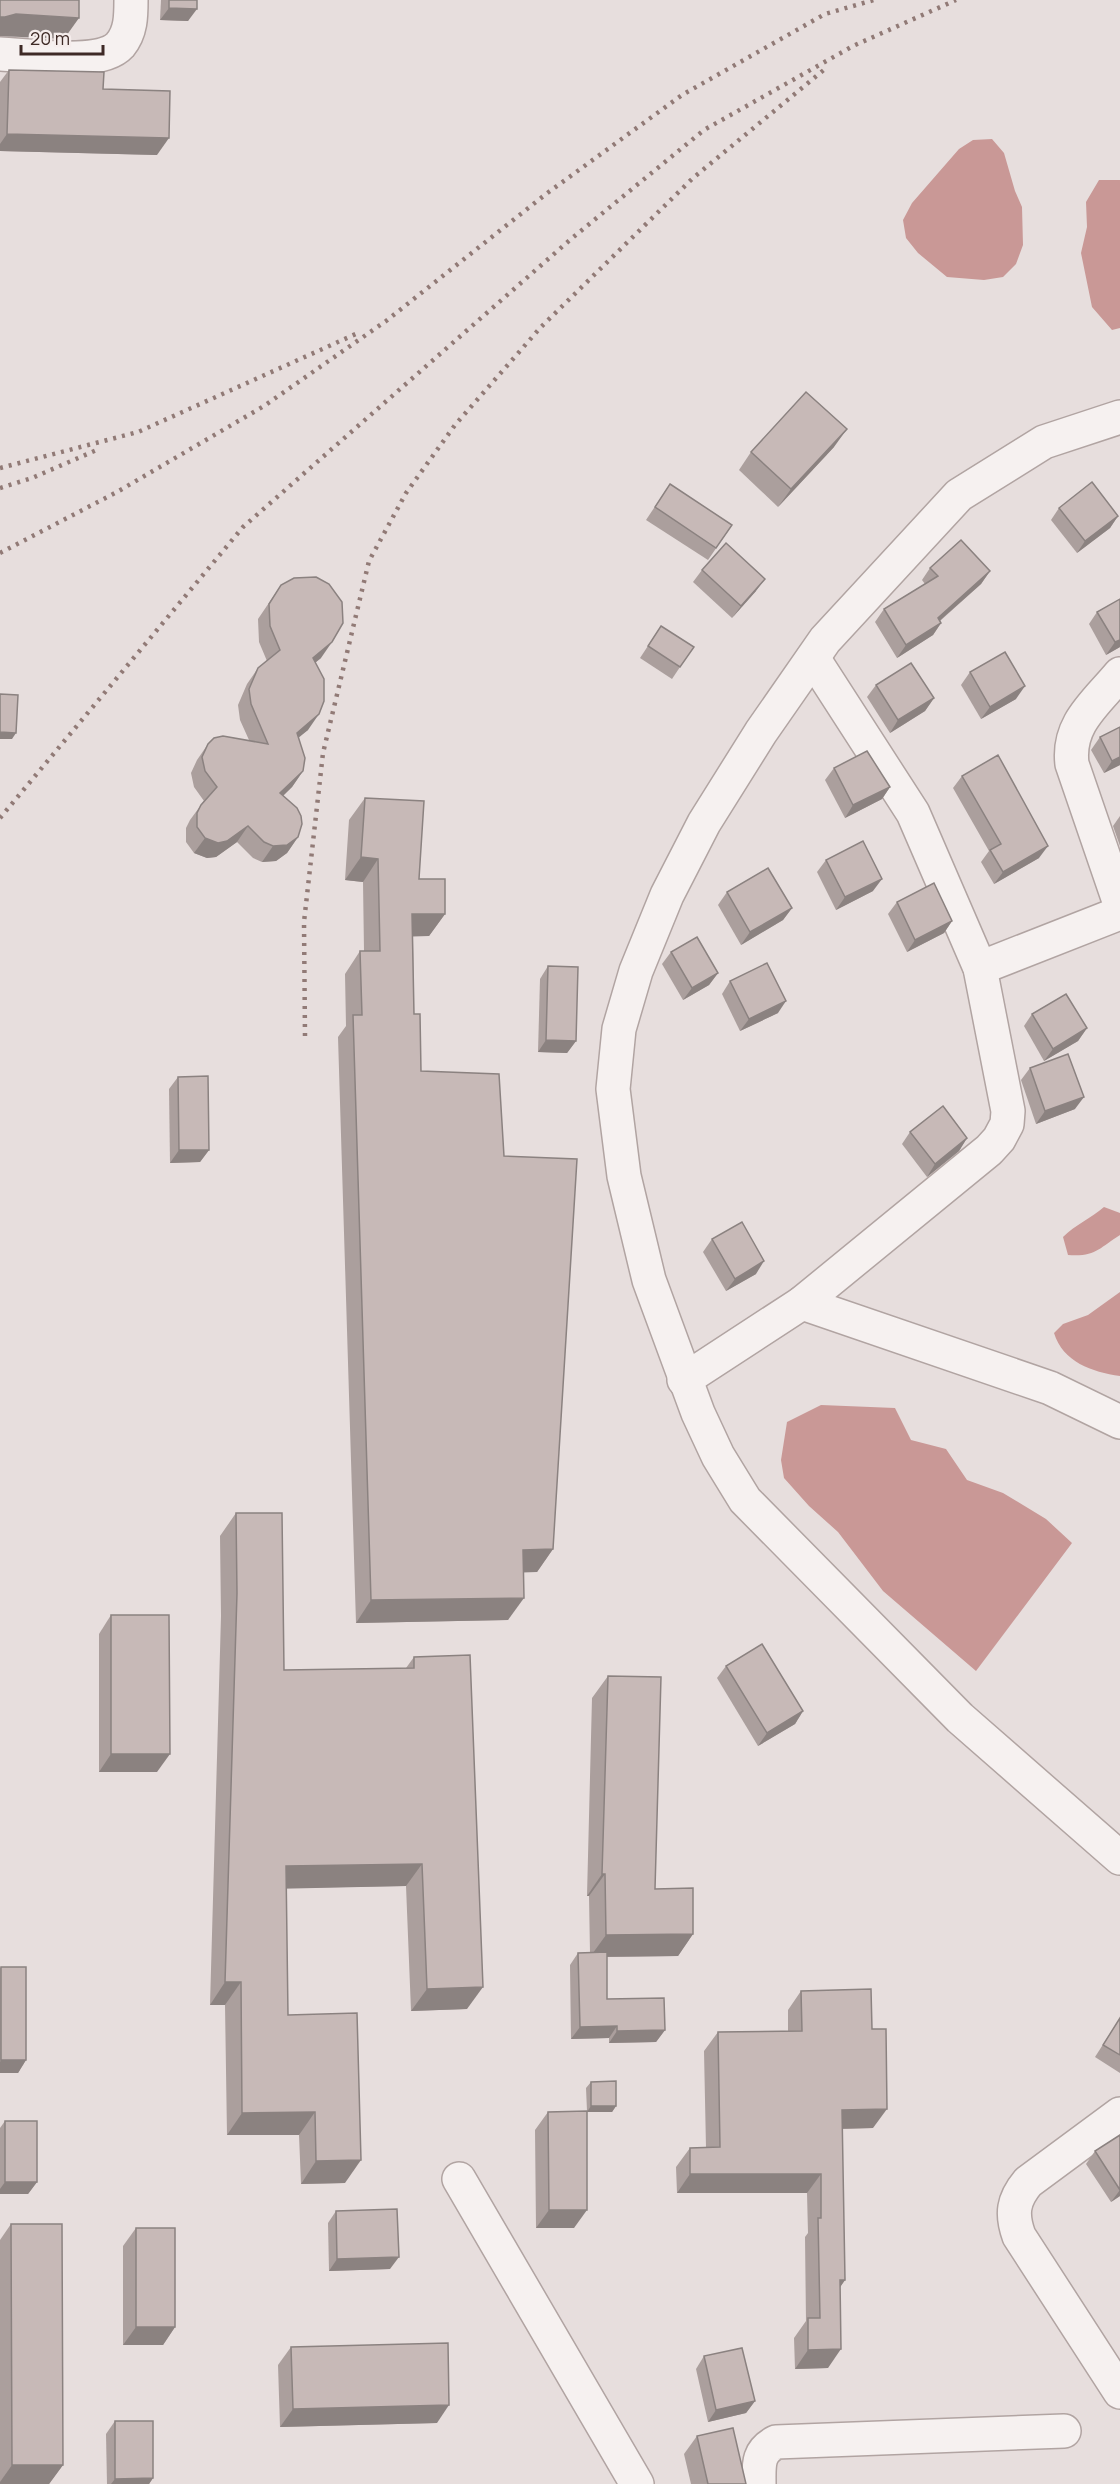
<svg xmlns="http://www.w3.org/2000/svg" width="1120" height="2484" font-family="Manrope,sans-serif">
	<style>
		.water { fill: #c99896 }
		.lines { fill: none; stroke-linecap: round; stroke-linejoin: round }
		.minor-casing { stroke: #b1a4a2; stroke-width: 36 }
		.minor { stroke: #f6f1f0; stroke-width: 33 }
		.rail { stroke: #917a76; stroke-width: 4.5; stroke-dasharray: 3 6; stroke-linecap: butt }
		.wall { fill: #ab9f9d }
		.shaded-wall { fill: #8b8280 }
		.building { fill: #c7b9b7; stroke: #8b8280; stroke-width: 1.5 }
	</style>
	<rect width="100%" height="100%" fill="#e7dedd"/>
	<g class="water">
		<polygon points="992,139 1004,153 1015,191 1022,207 1023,245 1016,264 1003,277 984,280 947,277 918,253 906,238 903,220 912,203 959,149 973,140"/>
		<polygon points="1099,180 1120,180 1120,328 1112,330 1092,307 1081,253 1087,227 1086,202"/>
		<path d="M1104 1207 1120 1213V1235C1099 1248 1096 1257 1068 1255L1063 1237C1075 1225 1091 1218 1104 1207Z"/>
		<path d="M1120 1292V1376C1092 1372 1063 1362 1054 1333L1063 1324 1088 1315Z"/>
		<polygon points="821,1405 895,1408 911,1440 946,1449 967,1480 1003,1493 1046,1519 1072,1543 976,1671 883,1591 838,1532 809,1506 784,1478 781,1460 787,1422"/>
	</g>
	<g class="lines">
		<g class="minor-casing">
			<g id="minor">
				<path d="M0 54C28 55 100 67 120 45 131 32 131 16 131 0"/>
				<polyline points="1120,417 1044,442 959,495 825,640 761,732 704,823 667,895 636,971 619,1029 613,1089 624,1176 649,1280 698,1413 718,1456 745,1500 960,1718 1120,1858"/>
				<path d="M1120 674C1096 703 1067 724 1072 764L1120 904"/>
				<polyline points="980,968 1120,913"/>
				<polyline points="802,1303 1050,1388 1120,1422"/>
				<polyline points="684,1380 802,1303 989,1150 999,1139 1007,1124 1008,1111 980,968 913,813 813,658"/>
				<path d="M1120 2114 1028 2182C1013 2200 1011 2214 1019 2236L1120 2392"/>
				<polyline points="459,2179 637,2484"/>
				<path d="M759 2484C759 2465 757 2452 776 2442L1064 2431"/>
			</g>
		</g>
		<use href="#minor" class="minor"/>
		<g class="rail">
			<polyline points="0,468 138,432 358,333"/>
			<polyline points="0,488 32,478 99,449"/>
			<polyline points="0,553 117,492 264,406 386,321 546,194 682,95 825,14 874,0"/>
			<polyline points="0,818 243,527 571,239 704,130 853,46 956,0"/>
			<polyline points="305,1036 304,922 323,753 369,561 406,493 455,425 541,327 693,178 825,69"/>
		</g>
	</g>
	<g class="wall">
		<polygon points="161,0 197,0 188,21 160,20"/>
		<polygon points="9,70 103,89 157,155 0,151 0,82"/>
		<polygon points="834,447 778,507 739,470 751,452"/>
		<polygon points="670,484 732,525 708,560 646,520"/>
		<polygon points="1059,508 1118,516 1110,528 1077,553 1051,520"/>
		<polygon points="930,568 990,571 981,584 940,621 941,623 933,635 897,658 875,622 884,609 925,584 922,580"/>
		<polygon points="702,570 756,591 732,618 693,582"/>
		<polygon points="281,585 321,658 315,663 308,730 298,737 303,771 292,787 283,796 298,837 287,853 276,861 262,862 253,858 237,842 216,857 207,858 194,853 186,842 186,828 190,820 204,801 194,787 191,773 197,760 208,744 249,740 240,720 238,705 247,684 258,668 267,661 259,642 258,619"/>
		<polygon points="1120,599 1120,647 1106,655 1089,624 1097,612"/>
		<polygon points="661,626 680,667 672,679 640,658"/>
		<polygon points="970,672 1016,699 981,719 961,685"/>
		<polygon points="876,685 934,698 925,711 890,733 867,697"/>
		<polygon points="1120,727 1120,765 1104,773 1091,750 1100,737"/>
		<polygon points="834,768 890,787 882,799 845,818 825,780"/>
		<polygon points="962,776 1039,858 994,884 981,862 989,851 953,788"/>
		<polygon points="365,798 419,879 445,914 429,936 413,936 414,1014 421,1071 504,1156 553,1549 537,1572 523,1572 508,1620 356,1623 338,1037 346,1026 345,974 360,951 364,951 363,882 345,880 349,820"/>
		<polygon points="1120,816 1120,846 1113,826"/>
		<polygon points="826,860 873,891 836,910 817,872"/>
		<polygon points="727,892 792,908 783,920 741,945 718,905"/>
		<polygon points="897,902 952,921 944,933 907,952 888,914"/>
		<polygon points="671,952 718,973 709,985 683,1000 662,964"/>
		<polygon points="548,966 576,1041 567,1053 538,1052 540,979"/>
		<polygon points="730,981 778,1013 740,1031 722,994"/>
		<polygon points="1032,1014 1087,1028 1078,1041 1044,1061 1024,1026"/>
		<polygon points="1030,1068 1075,1109 1036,1124 1021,1080"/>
		<polygon points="178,1077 209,1150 200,1162 170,1163 169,1089"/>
		<polygon points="910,1132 967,1138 959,1151 927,1177 902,1144"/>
		<polygon points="712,1239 756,1274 726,1291 703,1252"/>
		<polygon points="236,1513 284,1670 406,1668 414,1657 467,2009 411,2011 406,1886 286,1888 288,2015 345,2183 301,2184 299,2135 227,2135 225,2005 210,2005 221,1616 220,1536"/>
		<polygon points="111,1615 157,1772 99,1772 99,1634"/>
		<polygon points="726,1666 803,1711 795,1724 758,1746 717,1678"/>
		<polygon points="608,1676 655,1889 693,1934 678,1956 607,1957 607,1999 665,2030 656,2042 609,2043 609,2038 571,2039 570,1965 578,1953 590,1953 589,1896 587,1896 592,1698"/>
		<polygon points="1,1967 26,2060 18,2073 0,2073 0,1968"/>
		<polygon points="801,1991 873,2128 842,2129 845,2280 840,2287 828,2368 795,2369 794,2338 806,2321 805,2237 808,2233 807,2193 677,2193 676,2167 690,2148 706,2148 704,2051 718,2032 788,2031 788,2010"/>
		<polygon points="1120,2018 1120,2073 1095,2057"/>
		<polygon points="591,2082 616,2106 612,2112 587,2112 574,2228 536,2228 535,2130 548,2112 587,2111 586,2088"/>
		<polygon points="5,2121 37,2182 28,2194 0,2194 0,2128"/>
		<polygon points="1120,2135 1120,2196 1111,2202 1086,2164 1095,2151"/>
		<polygon points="336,2211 390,2269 329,2271 328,2223"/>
		<polygon points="11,2224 63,2465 49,2484 0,2484 0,2240"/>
		<polygon points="136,2228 175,2327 163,2345 123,2345 123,2246"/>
		<polygon points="291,2347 437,2423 280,2427 278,2365"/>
		<polygon points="704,2356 755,2401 746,2413 708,2422 696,2369"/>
		<polygon points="115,2421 153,2478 149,2484 107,2484 106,2434"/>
		<polygon points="697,2436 746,2484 691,2484 684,2454"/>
	</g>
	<g class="shaded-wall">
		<polygon points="169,8 197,9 188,21 160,20"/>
		<polygon points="16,14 79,18 64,39 0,36 0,17"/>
		<polygon points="7,134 169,138 157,155 0,151 0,144"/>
		<polygon points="847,429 834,447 778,507 791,489"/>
		<polygon points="1118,516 1110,528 1077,553 1085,541"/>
		<polygon points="990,571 981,584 929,630 938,618"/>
		<polygon points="765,579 756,591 732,618 741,606"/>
		<polygon points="941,623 933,635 897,658 906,645"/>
		<polygon points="1120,640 1120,647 1106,655 1115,642"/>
		<polygon points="332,642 321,658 302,673 313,658"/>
		<polygon points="1025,686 1016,699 981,719 990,707"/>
		<polygon points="934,698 925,711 890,733 898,720"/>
		<polygon points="319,714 308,730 286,748 297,733"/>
		<polygon points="0,732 16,733 12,739 0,739"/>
		<polygon points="1120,757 1120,765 1104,773 1112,761"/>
		<polygon points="303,771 292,787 269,809 280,793"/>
		<polygon points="890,787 882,799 845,818 853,805"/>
		<polygon points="248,826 237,842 216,857 207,858 194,853 205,838"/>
		<polygon points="298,837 287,853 276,861 262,862 273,846"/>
		<polygon points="1048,846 1039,858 994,884 1003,872"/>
		<polygon points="361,857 378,859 363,882 345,880"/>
		<polygon points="882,879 873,891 836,910 845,897"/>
		<polygon points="792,908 783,920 741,945 750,932"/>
		<polygon points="412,914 445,914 429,936 396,937"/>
		<polygon points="952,921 944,933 907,952 915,940"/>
		<polygon points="718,973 709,985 683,1000 692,988"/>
		<polygon points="786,1001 778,1013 740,1031 749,1019"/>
		<polygon points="1087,1028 1078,1041 1044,1061 1053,1049"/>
		<polygon points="546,1040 576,1041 567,1053 538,1052"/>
		<polygon points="1084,1097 1075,1109 1036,1124 1045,1111"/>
		<polygon points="967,1138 959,1151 927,1177 935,1164"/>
		<polygon points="179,1150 209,1150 200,1162 170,1163"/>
		<polygon points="764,1261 756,1274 726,1291 735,1279"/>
		<polygon points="553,1549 537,1572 507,1573 523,1550"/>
		<polygon points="524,1598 508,1620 356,1623 371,1600"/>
		<polygon points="803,1711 795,1724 758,1746 767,1733"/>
		<polygon points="111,1754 170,1754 157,1772 99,1772"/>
		<polygon points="422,1864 406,1886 270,1889 286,1866"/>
		<polygon points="602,1874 605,1874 589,1896 587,1896"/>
		<polygon points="693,1934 678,1956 590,1957 606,1935"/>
		<polygon points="225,1982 241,1982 225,2005 210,2005"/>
		<polygon points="483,1987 467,2009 411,2011 427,1989"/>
		<polygon points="617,2026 609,2038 571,2039 580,2027"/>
		<polygon points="665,2030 656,2042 609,2043 617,2031"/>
		<polygon points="1,2060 26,2060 18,2073 0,2073 0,2062"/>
		<polygon points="591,2106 616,2106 612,2112 587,2112"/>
		<polygon points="887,2109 873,2128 829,2129 842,2110"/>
		<polygon points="315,2112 299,2135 227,2135 242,2113"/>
		<polygon points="361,2160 345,2183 301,2184 316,2161"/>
		<polygon points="690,2174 821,2174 807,2193 677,2193"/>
		<polygon points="5,2182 37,2182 28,2194 0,2194 0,2189"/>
		<polygon points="1120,2190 1120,2196 1111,2202"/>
		<polygon points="549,2210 587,2210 574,2228 536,2228"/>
		<polygon points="399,2257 390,2269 329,2271 337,2259"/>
		<polygon points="840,2280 845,2280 832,2299"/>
		<polygon points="136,2327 175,2327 163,2345 123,2345"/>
		<polygon points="841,2349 828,2368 795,2369 808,2350"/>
		<polygon points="755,2401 746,2413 708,2422 716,2410"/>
		<polygon points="449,2405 437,2423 280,2427 293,2409"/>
		<polygon points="12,2465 63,2465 49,2484 0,2484 0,2482"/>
		<polygon points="153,2478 149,2484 111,2484 115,2479"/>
	</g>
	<g class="building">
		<polygon points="0,0 79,0 79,18 16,14 5,17 0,17"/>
		<polygon points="169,0 197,0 197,9 169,8"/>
		<polygon points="9,70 104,72 103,89 170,91 169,138 7,134"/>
		<polygon points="806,392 847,429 791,489 751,452"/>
		<polygon points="1092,482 1118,516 1085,541 1059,508"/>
		<polygon points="670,484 732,525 716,548 655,507"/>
		<polygon points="961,540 990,571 938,618 941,623 906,645 884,609 938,576 930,568"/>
		<polygon points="726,543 765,579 741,606 702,570"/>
		<polygon points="316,577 329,584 342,602 343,623 332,642 313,658 324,679 324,701 319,714 297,733 305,758 303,771 280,793 297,808 301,816 302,824 298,837 287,845 273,846 264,842 248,826 227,841 218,843 205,838 197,827 197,813 201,805 217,787 205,771 202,757 208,744 214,738 223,736 268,744 251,704 249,689 258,668 280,650 270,626 269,604 281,585 294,578"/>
		<polygon points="1120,599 1120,640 1115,642 1097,612"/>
		<polygon points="661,626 694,647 680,667 648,646"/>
		<polygon points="1005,652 1025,686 990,707 970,672"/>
		<polygon points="911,663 934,698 898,720 876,685"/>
		<polygon points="0,694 18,695 16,733 0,732"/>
		<polygon points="1120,727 1120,757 1112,761 1100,737"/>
		<polygon points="867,751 890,787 853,805 834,768"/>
		<polygon points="998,755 1048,846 1003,872 990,850 1001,844 962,776"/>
		<polygon points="365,798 424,801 419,879 445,879 445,914 412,914 414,1014 420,1014 421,1071 499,1074 504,1156 577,1159 553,1549 523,1550 524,1598 371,1600 353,1015 362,1015 360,951 380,951 378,859 361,857"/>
		<polygon points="863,841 882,879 845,897 826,860"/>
		<polygon points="768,868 792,908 750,932 727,892"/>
		<polygon points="934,883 952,921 915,940 897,902"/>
		<polygon points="697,937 718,973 692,988 671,952"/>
		<polygon points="767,963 786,1001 749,1019 730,981"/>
		<polygon points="548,966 578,967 576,1041 546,1040"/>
		<polygon points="1066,994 1087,1028 1053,1049 1032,1014"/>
		<polygon points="1068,1054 1084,1097 1045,1111 1030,1068"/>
		<polygon points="208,1076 209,1150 179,1150 178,1077"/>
		<polygon points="943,1106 967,1138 935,1164 910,1132"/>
		<polygon points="742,1222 764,1261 735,1279 712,1239"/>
		<polygon points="236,1513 282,1513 284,1670 414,1668 414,1657 470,1655 483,1987 427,1989 422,1864 286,1866 288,2015 357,2013 361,2160 316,2161 315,2112 242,2113 241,1982 225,1982 237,1593"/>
		<polygon points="111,1615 169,1615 170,1754 111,1754"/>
		<polygon points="762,1644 803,1711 767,1733 726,1666"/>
		<polygon points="608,1676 661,1677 655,1889 693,1888 693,1934 606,1935 605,1874 602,1874"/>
		<polygon points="607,1952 607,1999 664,1998 665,2030 617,2031 617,2026 580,2027 578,1953"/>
		<rect x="1" y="1967" width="25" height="93"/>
		<polygon points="871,1989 872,2029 886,2029 887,2109 842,2110 845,2280 840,2280 841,2349 808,2350 808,2318 820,2318 818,2218 821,2218 821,2174 690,2174 690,2148 720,2147 718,2032 802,2031 801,1991"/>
		<polygon points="1120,2018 1120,2055 1103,2045"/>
		<polygon points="616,2081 616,2106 591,2106 591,2082"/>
		<polygon points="587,2111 587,2210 549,2210 548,2112"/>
		<rect x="5" y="2121" width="32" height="61"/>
		<polygon points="1120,2135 1120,2190 1095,2151"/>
		<polygon points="397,2209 399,2257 337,2259 336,2211"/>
		<polygon points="11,2224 62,2224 63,2465 12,2465"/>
		<rect x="136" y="2228" width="39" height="99"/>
		<polygon points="448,2343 449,2405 293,2409 291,2347"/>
		<polygon points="742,2348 755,2401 716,2410 704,2356"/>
		<polygon points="115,2421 153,2421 153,2478 115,2479"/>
		<polygon points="733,2428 746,2484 708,2484 697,2436"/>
	</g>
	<path d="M21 45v9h82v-9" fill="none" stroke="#3e2a26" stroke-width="3"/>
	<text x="30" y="45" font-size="18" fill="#3e2a26" stroke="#f5edec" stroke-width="4.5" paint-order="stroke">20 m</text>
</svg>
